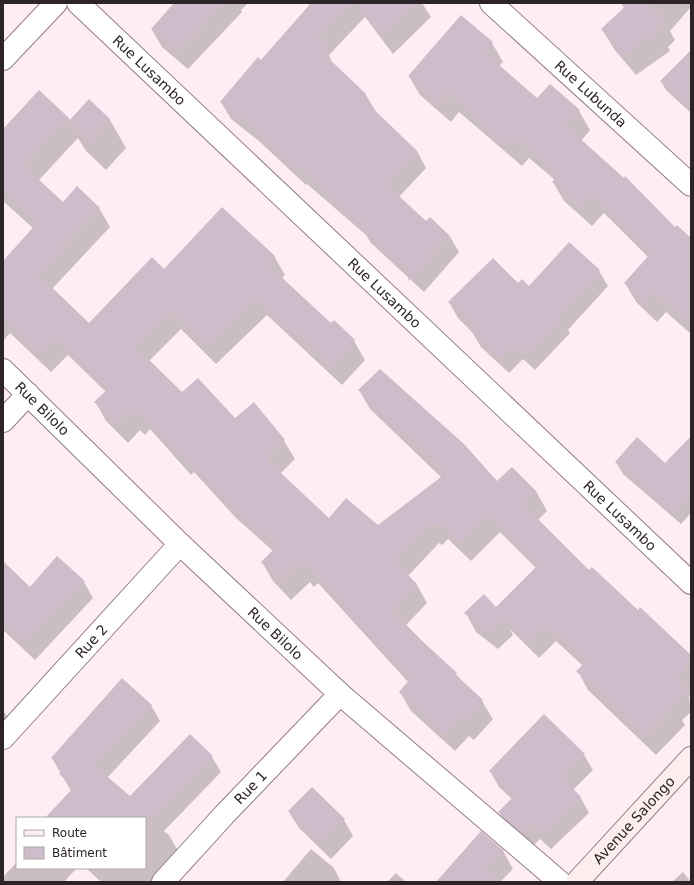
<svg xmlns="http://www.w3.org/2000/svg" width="694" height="885" font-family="'DejaVu Sans',sans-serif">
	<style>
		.shadow { fill: #0003 }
		.building { fill: #cfbccb }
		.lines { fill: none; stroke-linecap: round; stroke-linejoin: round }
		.street-casing { stroke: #927c83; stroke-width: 24 }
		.secondary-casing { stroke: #927c83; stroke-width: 24 }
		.street { stroke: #fff; stroke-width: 22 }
		.secondary { stroke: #fceeee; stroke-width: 22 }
		.labels { text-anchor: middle; stroke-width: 3; stroke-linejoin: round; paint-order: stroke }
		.street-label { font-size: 14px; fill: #2d2427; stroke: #fff }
	</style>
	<rect width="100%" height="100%" fill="#feeef3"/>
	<g class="shadow">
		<polygon points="176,3 248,3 241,10 242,12 188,69 162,47 152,30"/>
		<polygon points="308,3 422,3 431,17 393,54 365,17 329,55 333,64 366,95 376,112 417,151 426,168 399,197 426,223 449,235 459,252 424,292 371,243 366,235 307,184 306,185 260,142 231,119 221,102 261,61 310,6"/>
		<polygon points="621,3 691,3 691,7 670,31 675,40 668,47 670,51 636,75 614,49 602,29 624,8"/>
		<polygon points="492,43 503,62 499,66 537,100 550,85 579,111 590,130 581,141 675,228 691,240 691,334 666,312 657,322 636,302 625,283 648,257 604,213 592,226 564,201 553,182 555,180 529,158 522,166 459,112 451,122 420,95 409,76"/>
		<polygon points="691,67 691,113 666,90 661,81"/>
		<polygon points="89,101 110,120 126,148 106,170 86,151 78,138 38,181 63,203 99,208 110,227 52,289 89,325 164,270 274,256 285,275 282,278 331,324 334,321 354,341 365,360 342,385 267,315 216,364 181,329 149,361 182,394 235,420 284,441 295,459 280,474 329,519 378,527 442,478 370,409 359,390 497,482 512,468 537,493 547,511 538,520 589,571 691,656 691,693 689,696 691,712 682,720 685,725 656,755 588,690 578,671 583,666 556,641 539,658 510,629 513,635 498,649 476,632 466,613 495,609 536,568 500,532 471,561 448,539 442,545 439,543 408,576 417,585 427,603 406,625 482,701 493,719 474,740 469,736 455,751 411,711 400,692 409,683 318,583 314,587 310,582 291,600 273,581 262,562 273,551 236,518 194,472 191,475 150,429 145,435 140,430 128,443 106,421 96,403 106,392 68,355 51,372 10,333 4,340 3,338 3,262 33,228 3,201 3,131 69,118 70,121"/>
		<polygon points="599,271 608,286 568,330 570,333 535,370 523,359 509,373 481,347 472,332 458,318 449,302 518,284 529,287"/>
		<polygon points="691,438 691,513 681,524 623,474 616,462 665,464"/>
		<polygon points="3,562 30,588 84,582 93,598 35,660 3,630"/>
		<polygon points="151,705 160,721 107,778 130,798 212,757 221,772 164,831 169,835 178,851 159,882 101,882 86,868 145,868 145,818 58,818 71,791 52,758"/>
		<polygon points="3,710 11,723 3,731"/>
		<polygon points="544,715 584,755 593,770 573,790 581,798 589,813 551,849 540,839 531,848 508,828 499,812 512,799 499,787 490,771"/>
		<polygon points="289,812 344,820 353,836 331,859 299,828"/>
		<polygon points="311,849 334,868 341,882 283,882"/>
		<polygon points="503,851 513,869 500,882 437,882"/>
		<polygon points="17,862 17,868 77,868 64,882 3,882 3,877"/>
		<polygon points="683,872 691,882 672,882"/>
		<polygon points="396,873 406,882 387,882"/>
	</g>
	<g class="building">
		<polygon points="174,3 225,3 177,53 151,29"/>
		<polygon points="311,3 352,3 318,39 325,46 321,51 366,94 362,98 417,151 386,184 426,221 430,217 449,235 408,281 408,270 360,226 362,224 297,167 296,168 249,125 220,102 258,57 261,60"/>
		<polygon points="356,3 418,3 382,37"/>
		<polygon points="629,3 649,3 664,19 657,27 659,30 623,55 601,29"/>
		<polygon points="461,15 493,42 484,52 537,98 550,84 580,110 566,126 624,178 625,176 675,227 677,225 691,238 691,325 655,294 646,303 624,283 651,253 593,195 581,208 552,182 558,175 518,140 511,148 448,94 439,103 408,76"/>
		<polygon points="691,50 691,111 660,81"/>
		<polygon points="39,90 69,118 24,166 63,202 77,186 100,208 38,274 89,323 152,257 164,269 222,207 275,256 267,264 331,323 334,320 355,340 331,367 256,297 205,346 169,311 135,346 182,392 198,378 235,418 254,402 285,440 266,459 329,518 346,498 378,525 445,474 358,390 380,369 464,444 497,481 512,467 537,492 524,505 589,570 592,567 638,610 640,607 691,655 691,658 678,679 687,689 672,702 675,706 645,737 576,671 586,662 545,624 528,640 498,611 503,616 487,632 464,613 484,594 496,607 539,564 489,514 460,543 437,521 430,528 428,525 394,561 417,584 392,610 419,638 457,673 456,675 483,700 463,722 458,718 444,733 399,692 410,679 307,566 303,569 298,564 280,582 261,562 277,546 225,500 183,454 180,457 139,411 134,417 129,412 117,425 94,402 109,388 57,337 40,355 3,319 3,261 37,223 3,193 3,129"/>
		<polygon points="89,99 110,119 89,142 68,122"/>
		<polygon points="569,242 600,270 559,315 562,318 526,356 514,344 499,358 471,331 474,328 448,302 493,258 518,283 522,279 529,286"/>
		<polygon points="691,436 691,493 674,513 615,462 637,437 665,463"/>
		<polygon points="57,556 85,581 25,644 3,624 3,561 30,587"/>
		<polygon points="122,678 152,705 95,766 130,796 190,734 213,756 154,817 155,818 45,818 74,787 59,774 63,768 51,758"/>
		<polygon points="544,714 585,754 562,777 581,797 542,834 531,824 522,833 498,812 515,795 489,771"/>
		<polygon points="312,787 345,819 321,843 288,811"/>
		<polygon points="481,831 504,851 486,868 503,882 436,882"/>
	</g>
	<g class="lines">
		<g class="street-casing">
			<g id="street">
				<path id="s1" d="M78 3 691 583"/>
				<path id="s2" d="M491 3 691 185"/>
				<polyline points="3,59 56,3"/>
				<path id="s3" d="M3 370 180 544 340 694 560 882"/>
				<polyline points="3,421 28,394"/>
				<path id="s4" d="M3 738 180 544"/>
				<path id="s5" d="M163 882 224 815 340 694"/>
			</g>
		</g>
		<g class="secondary-casing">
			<g id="secondary">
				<path id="s6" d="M577 882 691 758"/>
			</g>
		</g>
		<use href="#street" class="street"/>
		<use href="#secondary" class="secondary"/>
	</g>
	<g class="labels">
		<g class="street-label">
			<text dy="5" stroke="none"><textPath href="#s1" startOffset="98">Rue Lusambo</textPath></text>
			<text dy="5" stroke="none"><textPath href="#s2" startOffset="135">Rue Lubunda</textPath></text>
			<text dy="5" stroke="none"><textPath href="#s1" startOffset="422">Rue Lusambo</textPath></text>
			<text dy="5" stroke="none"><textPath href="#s3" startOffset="55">Rue Bilolo</textPath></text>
			<text dy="5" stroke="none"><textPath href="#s1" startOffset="746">Rue Lusambo</textPath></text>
			<text dy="5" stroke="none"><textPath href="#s3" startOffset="379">Rue Bilolo</textPath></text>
			<text dy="5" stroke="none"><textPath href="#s4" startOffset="131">Rue 2</textPath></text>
			<text dy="5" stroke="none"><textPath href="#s5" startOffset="129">Rue 1</textPath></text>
			<text dy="5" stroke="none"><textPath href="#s6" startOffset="84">Avenue Salongo</textPath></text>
		</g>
	</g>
	<rect width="694" height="885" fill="none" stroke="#2d2427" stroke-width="8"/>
	<rect x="16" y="817" width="130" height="52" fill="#ffffff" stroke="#aba7a9"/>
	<rect x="24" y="830" width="20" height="6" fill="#fceeee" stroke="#aba7a9"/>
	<text x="52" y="837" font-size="12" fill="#2d2427">Route</text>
	<rect x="24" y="847" width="20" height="12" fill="#cfbccb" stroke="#aba7a9"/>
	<text x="52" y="857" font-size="12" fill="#2d2427">Bâtiment</text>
</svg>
